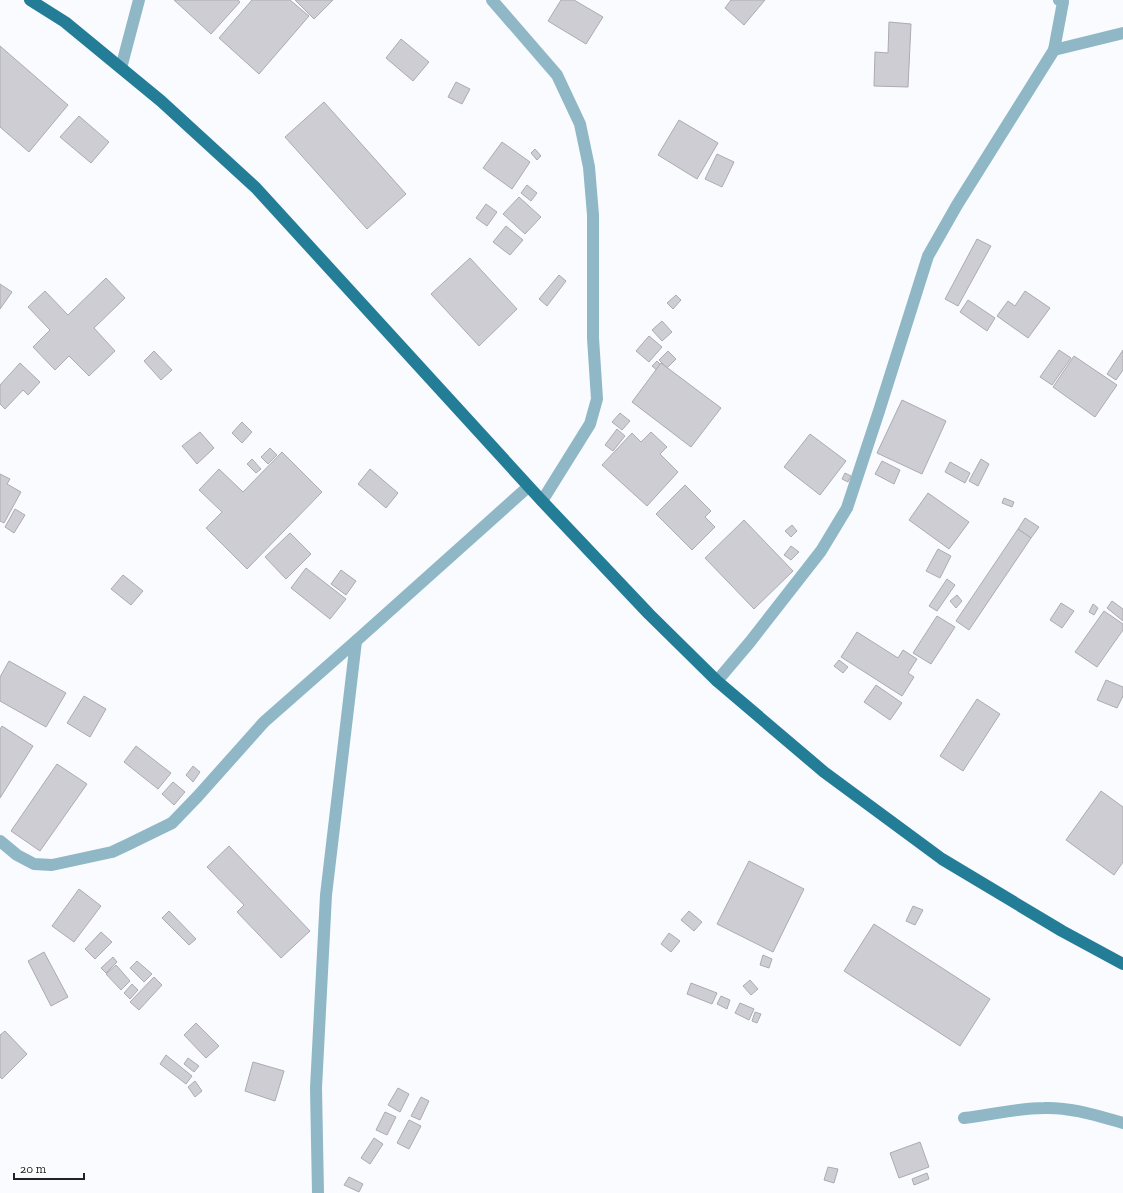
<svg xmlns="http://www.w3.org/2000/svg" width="1123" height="1193" font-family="'Zilla Slab',serif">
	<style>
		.building { fill: #cdcdd3; stroke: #ababb1 }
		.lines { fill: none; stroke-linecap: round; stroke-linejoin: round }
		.minor { stroke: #8fb7c6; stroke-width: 12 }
		.primary { stroke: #237d97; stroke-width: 12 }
	</style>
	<rect width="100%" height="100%" fill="#f9fbff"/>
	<g class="building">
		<polygon points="174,0 238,0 240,2 211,34"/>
		<polygon points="252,0 290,0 309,16 259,74 219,38"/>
		<polygon points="295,0 333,0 314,19"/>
		<polygon points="561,0 574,0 603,17 586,44 548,21"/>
		<polygon points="731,0 765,0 744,25 725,8"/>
		<polygon points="889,22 911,24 908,87 874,86 875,52 888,53"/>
		<polygon points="401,39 429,62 413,81 386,58"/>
		<polygon points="0,46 68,105 29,152 0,127"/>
		<polygon points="456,82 470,89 462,104 448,97"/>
		<polygon points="324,102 406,194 367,229 285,137"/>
		<polygon points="79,116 109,142 91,163 60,137"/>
		<polygon points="679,120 718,143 697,179 658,155"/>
		<polygon points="502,142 530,162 512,189 483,168"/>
		<polygon points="535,149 541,156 537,160 531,153"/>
		<polygon points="717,154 734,162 722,187 705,179"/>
		<polygon points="527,185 537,193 531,201 521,193"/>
		<polygon points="519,197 541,217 525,234 503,214"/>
		<polygon points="486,204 497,212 487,226 476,218"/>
		<polygon points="506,226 523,240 510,255 493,242"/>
		<polygon points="977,239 991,246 958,306 945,299"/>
		<polygon points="470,258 517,309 479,346 431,294"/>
		<polygon points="559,275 566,281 547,306 539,299"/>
		<polygon points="106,278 125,298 94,328 115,351 89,376 69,356 55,370 33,347 50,330 28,307 45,291 68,315"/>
		<polygon points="0,284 12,292 0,309"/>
		<polygon points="1025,291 1050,308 1028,338 997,316 1008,301 1015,306"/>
		<polygon points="676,295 681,300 673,309 667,303"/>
		<polygon points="968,300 995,318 987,331 960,312"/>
		<polygon points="662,321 672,332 662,341 652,330"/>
		<polygon points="649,336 662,347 649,362 636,351"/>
		<polygon points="1059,350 1071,358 1052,385 1040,377"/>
		<polygon points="1123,350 1123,370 1116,380 1107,374"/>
		<polygon points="154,351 172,370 161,380 144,361"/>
		<polygon points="668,351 676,359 667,368 659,360"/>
		<polygon points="1074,356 1117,385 1095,417 1053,387"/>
		<polygon points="657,361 664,368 660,373 652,366"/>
		<polygon points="20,363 40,382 28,395 23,390 5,409 0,404 0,385"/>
		<polygon points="661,363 721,408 691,447 632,402"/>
		<polygon points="902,400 946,421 922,474 877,453"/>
		<polygon points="620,413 630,421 622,430 612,422"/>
		<polygon points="242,422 252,432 242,443 232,433"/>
		<polygon points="617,429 625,436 613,451 605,445"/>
		<polygon points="200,432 214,448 197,464 182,446"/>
		<polygon points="651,432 667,447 660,454 678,472 647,506 602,465 632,433 641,442"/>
		<polygon points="810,434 846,461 820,495 784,467"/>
		<polygon points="270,448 277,455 268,464 261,457"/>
		<polygon points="282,452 322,492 247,569 206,528 222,512 199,490 219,469 243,492"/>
		<polygon points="252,459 261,469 256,473 247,464"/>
		<polygon points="981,459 989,464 978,486 969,481"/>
		<polygon points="882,461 900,470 894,484 875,474"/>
		<polygon points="950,462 970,473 965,483 945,472"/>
		<polygon points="370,469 398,493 386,508 358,484"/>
		<polygon points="845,473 851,476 848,482 842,479"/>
		<polygon points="0,474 10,479 7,484 21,492 4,523 0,521"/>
		<polygon points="685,485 711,511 705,517 715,527 692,550 656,514"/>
		<polygon points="928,493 969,522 949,549 909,520"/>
		<polygon points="1004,498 1014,502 1012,507 1002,503"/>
		<polygon points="15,509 25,515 14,533 5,527"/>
		<polygon points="1025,518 1039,527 1031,538 1018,529"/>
		<polygon points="744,520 793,571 754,609 705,558"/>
		<polygon points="792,525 797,531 791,537 785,531"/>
		<polygon points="1018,529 1031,538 969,630 956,621"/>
		<polygon points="290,533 311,554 286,579 265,557"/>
		<polygon points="791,546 799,552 791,560 784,555"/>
		<polygon points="938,549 951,556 940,578 926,571"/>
		<polygon points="306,568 346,599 330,619 291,588"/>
		<polygon points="341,570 356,581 346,595 331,584"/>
		<polygon points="123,575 143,591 131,605 111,589"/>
		<polygon points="947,579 955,585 937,611 929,606"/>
		<polygon points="957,595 962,601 956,608 950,601"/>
		<polygon points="1112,601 1123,609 1123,621 1107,608"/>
		<polygon points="1061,603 1074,611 1062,628 1050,620"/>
		<polygon points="1093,604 1098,608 1094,615 1089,612"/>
		<polygon points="1104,611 1123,624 1123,630 1097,667 1075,652"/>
		<polygon points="937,616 955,627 931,664 913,653"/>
		<polygon points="857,632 898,658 903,650 917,659 908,673 914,677 902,696 841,657"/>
		<polygon points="839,660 848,667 843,673 834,666"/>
		<polygon points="9,661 66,693 46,727 0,701 0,677"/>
		<polygon points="1106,680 1123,687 1123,696 1117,708 1097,700"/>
		<polygon points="876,685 902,703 890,720 864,702"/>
		<polygon points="84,696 106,709 90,737 67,723"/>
		<polygon points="977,699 1000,714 963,771 940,756"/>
		<polygon points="2,726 33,746 0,798 0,729"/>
		<polygon points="136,746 171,773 158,789 124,762"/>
		<polygon points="57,764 87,784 40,851 11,831"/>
		<polygon points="193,766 200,772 193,782 186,775"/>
		<polygon points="173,782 185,792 174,805 162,794"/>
		<polygon points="1101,791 1123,807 1123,862 1114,875 1066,840"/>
		<polygon points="229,846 310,931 281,958 237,912 244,905 207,867"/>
		<polygon points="749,861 804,889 773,952 717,924"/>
		<polygon points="79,889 101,906 74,942 52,926"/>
		<polygon points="913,906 923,910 915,925 906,921"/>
		<polygon points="169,911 196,939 189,945 162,918"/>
		<polygon points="689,911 702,922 694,931 681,920"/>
		<polygon points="874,924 990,999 960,1046 844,971"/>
		<polygon points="101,932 112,942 95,959 85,949"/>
		<polygon points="669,933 680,941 671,952 661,944"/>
		<polygon points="44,952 68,997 51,1006 28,961"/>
		<polygon points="763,955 772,959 769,968 760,965"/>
		<polygon points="113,957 117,962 106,973 101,968"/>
		<polygon points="137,961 152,974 144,982 130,968"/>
		<polygon points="116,965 130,981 121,990 106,974"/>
		<polygon points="154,977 162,985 139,1010 130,1002"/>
		<polygon points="750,980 758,989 751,995 743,986"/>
		<polygon points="691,983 717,993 712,1004 687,994"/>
		<polygon points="132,984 138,990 130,999 124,993"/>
		<polygon points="721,996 730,1000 727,1009 717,1004"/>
		<polygon points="740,1003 754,1009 749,1020 735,1013"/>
		<polygon points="755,1012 761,1014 757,1023 752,1021"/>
		<polygon points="196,1023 219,1046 206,1058 184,1035"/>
		<polygon points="5,1031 27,1054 2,1079 0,1077 0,1035"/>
		<polygon points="166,1055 192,1076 186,1084 160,1064"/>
		<polygon points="188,1058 199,1066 194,1072 184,1064"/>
		<polygon points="253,1062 284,1071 275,1101 245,1091"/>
		<polygon points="195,1081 202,1091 195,1097 188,1087"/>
		<polygon points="398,1088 409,1094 400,1112 388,1105"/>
		<polygon points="421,1097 429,1101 420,1120 411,1116"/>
		<polygon points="385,1112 396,1117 387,1135 376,1130"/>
		<polygon points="409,1120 421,1126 409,1149 397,1143"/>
		<polygon points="374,1138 383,1144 370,1164 361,1158"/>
		<polygon points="920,1142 929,1167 899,1178 890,1153"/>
		<polygon points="828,1167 838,1169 834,1183 824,1180"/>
		<polygon points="927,1173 929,1179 914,1185 912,1179"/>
		<polygon points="349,1177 363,1184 359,1192 344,1185"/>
	</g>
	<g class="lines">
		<g class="minor">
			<polyline points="492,0 557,75 580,124 589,167 593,215 593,338 597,399 590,424 542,501"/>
			<polyline points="1054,50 1063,2 1059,0"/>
			<polyline points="121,68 139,0"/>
			<polyline points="717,681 750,642 821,551 847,508 879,411 928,256 957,205 1054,50 1123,33"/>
			<polyline points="0,841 17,855 34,864 52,865 112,852 127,845 172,823 198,796 264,722 356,641 528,487"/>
			<path d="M964 1118C991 1115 1017 1108 1044 1108 1071 1107 1098 1116 1123 1123"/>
			<polyline points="318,1193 316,1088 326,895 356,641"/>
		</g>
		<polyline class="primary" points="30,0 65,22 161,101 256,188 542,501 649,614 717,681 824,772 942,859 1062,931 1123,964"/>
	</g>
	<path d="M14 1173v6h70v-6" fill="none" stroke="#202224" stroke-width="2"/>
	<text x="20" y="1173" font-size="12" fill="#202224" stroke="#ffffff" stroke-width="3" paint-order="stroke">20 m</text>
</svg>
